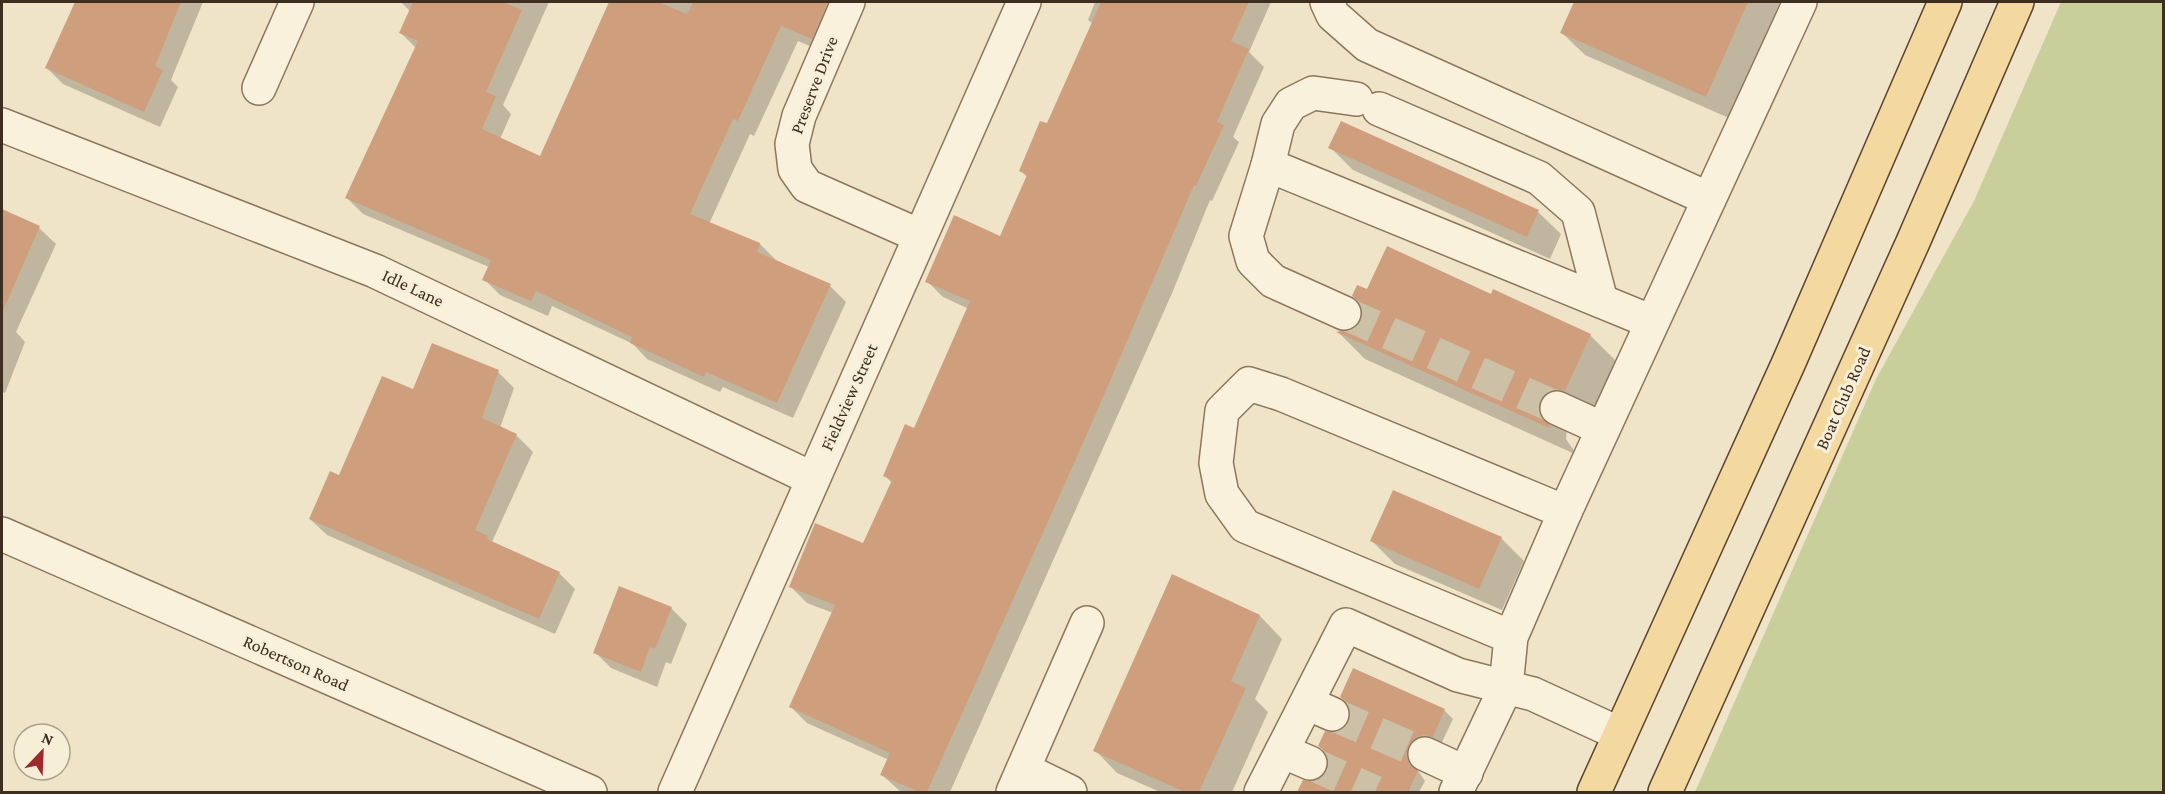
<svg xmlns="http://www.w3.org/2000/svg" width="2165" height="794" font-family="'Crimson Pro',serif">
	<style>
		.green { fill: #c9cf9b }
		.shadow { fill: #0003 }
		.building { fill: #cf9f7d }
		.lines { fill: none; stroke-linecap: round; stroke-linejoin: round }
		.minor-tunnel { stroke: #ccc0a6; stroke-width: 33; stroke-dasharray: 33 16; stroke-linecap: butt }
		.minor-casing { stroke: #8d765c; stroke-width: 36 }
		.major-casing { stroke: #5b4430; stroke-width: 36 }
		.minor { stroke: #faf1dc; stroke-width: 33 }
		.major { stroke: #f3d9a0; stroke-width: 33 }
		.labels { text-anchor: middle; stroke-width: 6; stroke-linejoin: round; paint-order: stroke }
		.street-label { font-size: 18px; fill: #3d2e20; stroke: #f7eed8 }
	</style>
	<rect width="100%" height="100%" fill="#f0e4c8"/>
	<polygon class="green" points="2061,2 2163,2 2163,792 1695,792 1876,379 1974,201"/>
	<g class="shadow">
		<polygon points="110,2 203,2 171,80 178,87 160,127 63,84 47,68 104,16"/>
		<polygon points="401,2 549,2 503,105 511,114 500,139 541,158 610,2 856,2 828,54 798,41 754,136 750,134 709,224 760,244 776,260 830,286 846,302 793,418 723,387 720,392 647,359 633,344 552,306 548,316 500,295 484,279 489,267 363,214 347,198 416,48 401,33 410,11"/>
		<polygon points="1095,2 1188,2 1195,4 1196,2 1271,2 1249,52 1264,67 1233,137 1239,142 1212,201 1210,200 1173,291 950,792 901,792 882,775 889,760 807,723 791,707 833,613 807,603 791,587 864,545 892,483 885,476 915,430 969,309 943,297 927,281 1001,238 1028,178 1021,171 1047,125 1093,24 1088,20"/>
		<polygon points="1576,2 1780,2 1729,118 1585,55 1562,33"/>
		<polygon points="1341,123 1538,212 1561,234 1550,259 1353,170 1330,147"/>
		<polygon points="2,211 39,228 56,244 16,332 25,342 5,393 2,392"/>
		<polygon points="1368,291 1491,296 1590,335 1618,363 1593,418 1567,429 1566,439 1577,455 1365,359 1339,333 1355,330 1362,322"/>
		<polygon points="498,372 514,388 500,428 517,436 533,452 492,542 559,573 575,589 555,634 327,535 310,519 339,477 414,391"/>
		<polygon points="1501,538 1524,561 1502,610 1395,564 1372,541"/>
		<polygon points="1173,576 1260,616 1282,639 1255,699 1268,712 1232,792 1160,792 1117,773 1095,750"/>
		<polygon points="671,608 687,624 671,664 666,662 657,687 611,668 595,652"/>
		<polygon points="1354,670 1445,711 1453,719 1441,744 1414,765 1425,781 1419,792 1299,792 1303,782 1313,783 1322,780 1328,772 1330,760 1320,746 1343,731 1350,723"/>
	</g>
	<g class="building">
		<polygon points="75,2 181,2 155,66 163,70 144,112 45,68"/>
		<polygon points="413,2 503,2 522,10 486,92 496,96 482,129 540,156 609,2 658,2 687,14 693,2 828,2 812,39 781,26 738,121 733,119 690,214 760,243 757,252 831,284 777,403 706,372 704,377 630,343 632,337 536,291 531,301 482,280 491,260 345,198 418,41 399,33"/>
		<polygon points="1101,2 1249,2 1231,41 1249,49 1217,122 1224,125 1196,186 1194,185 1092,423 927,792 919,792 880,775 890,753 789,707 835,605 789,587 815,523 863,543 892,480 883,476 905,424 914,428 970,301 925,282 954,215 1000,236 1027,175 1019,171 1040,121 1047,123"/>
		<polygon points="1574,2 1748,2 1706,97 1560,33"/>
		<polygon points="1341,121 1539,210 1527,237 1328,148"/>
		<polygon points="2,209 40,226 2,313"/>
		<polygon points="1387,246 1491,294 1493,289 1591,334 1565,391 1556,389 1547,392 1540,401 1538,410 1542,419 1550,425 1549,428 1336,332 1354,328 1361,321 1363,311 1359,302 1352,296 1357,285 1367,289"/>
		<polygon points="432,343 499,370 482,418 517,434 475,530 488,536 487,539 560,572 539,619 309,519 330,471 339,475 382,376 413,389"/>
		<polygon points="1393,490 1502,537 1479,589 1370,541"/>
		<polygon points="1172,574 1260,615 1231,681 1246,688 1199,792 1185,792 1093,751"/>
		<polygon points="619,586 672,607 655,649 650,647 641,672 593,653"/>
		<polygon points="1353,668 1445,709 1433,737 1424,735 1415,738 1408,747 1406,756 1409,764 1418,771 1408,792 1297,792 1303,780 1313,781 1321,778 1327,771 1328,760 1325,751 1318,746 1325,731 1335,732 1343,729 1349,722 1350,711 1347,703 1340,697"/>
	</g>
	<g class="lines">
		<g class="minor-tunnel">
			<polyline points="1344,313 1557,408"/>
			<polyline points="1332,714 1425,754"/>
			<polyline points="1310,763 1375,792"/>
		</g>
		<g class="minor-casing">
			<g id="minor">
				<polyline points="848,2 799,116 792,144 795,169 807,186 920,236"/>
				<polyline points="1327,2 1333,15 1367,45 1709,199"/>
				<polyline points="259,88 297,2"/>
				<polyline points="1379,109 1539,178 1578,212 1601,301"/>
				<polyline points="2,125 375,271 813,479"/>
				<polyline points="1268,165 1652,322"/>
				<polyline points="1344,313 1273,281 1253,261 1246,236 1268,165 1278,124 1291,104 1313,93 1356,99"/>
				<polyline points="1557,408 1603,429"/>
				<polyline points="1565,512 1800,2"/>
				<polyline points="2,534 590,792"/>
				<polyline points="1307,703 1332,714"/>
				<polyline points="1282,751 1310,763"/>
				<polyline points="1425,754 1466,773"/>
				<polyline points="1025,770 1070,792"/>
				<polyline points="675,792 1024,2"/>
				<polyline points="1013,792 1087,623"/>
				<polyline points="1261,792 1346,625 1458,675 1533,694 1620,734"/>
				<polyline points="1456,792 1506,687 1511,637 1565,512 1281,394 1249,384 1222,411 1216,463 1222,494 1245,526 1511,637"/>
			</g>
		</g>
		<g class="major-casing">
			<g id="major">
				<polyline points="1594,792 1789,362 1945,2"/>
				<polyline points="1665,792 1913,242 2017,2"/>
			</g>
		</g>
		<use href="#minor" class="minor"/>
		<use href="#major" class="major"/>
	</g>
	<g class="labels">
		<g class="street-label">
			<text transform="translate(814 85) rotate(-69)" y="6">Preserve Drive</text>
			<text transform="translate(413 288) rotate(25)" y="6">Idle Lane</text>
			<text transform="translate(849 397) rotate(-66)" y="6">Fieldview Street</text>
			<text transform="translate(1843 398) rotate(-66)" y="6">Boat Club Road</text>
			<text transform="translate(296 663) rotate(24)" y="6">Robertson Road</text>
		</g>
	</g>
	<rect width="2165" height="794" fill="none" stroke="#3d2e20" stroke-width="6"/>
	<g transform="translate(42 752) rotate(23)"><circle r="28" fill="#f7eed8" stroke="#ada18e" stroke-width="1.5"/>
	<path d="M0-4.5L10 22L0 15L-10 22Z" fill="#9e2a2b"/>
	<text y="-9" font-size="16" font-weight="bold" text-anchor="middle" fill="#3d2e20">N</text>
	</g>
</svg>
